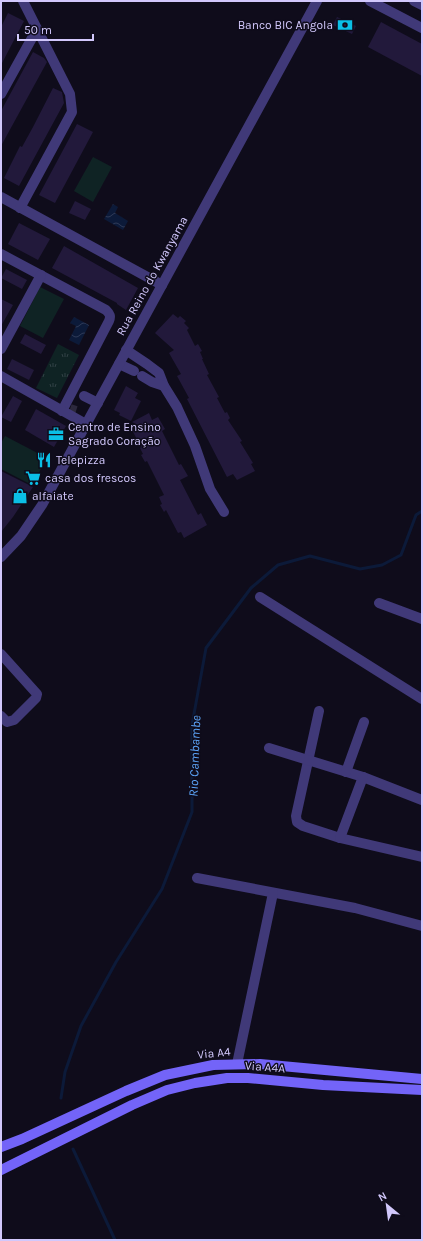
<svg xmlns="http://www.w3.org/2000/svg" width="423" height="1241" font-family="Karla,sans-serif">
	<style>
		.grass { fill: url(#grass-tufts) }
		.pitch { fill: #0f2324 }
		.water { fill: url(#water-waves) }
		.lines { fill: none; stroke-linecap: round; stroke-linejoin: round }
		.stream { stroke: #0c1a39; stroke-width: 3 }
		.building { fill: #22193b }
		.minor-tunnel { stroke: #2c283d; stroke-width: 10; stroke-dasharray: 10 5; stroke-linecap: butt }
		.minor { stroke: #403978; stroke-width: 10 }
		.tertiary { stroke: #403978; stroke-width: 10 }
		.secondary { stroke: #7364f8; stroke-width: 10 }
		.labels { text-anchor: middle; stroke-width: 3; stroke-linejoin: round; paint-order: stroke }
		.poi-label { font-size: 12px; fill: #d2c8fc; stroke: #0f0c1b; text-anchor: start }
		.street-label { font-size: 12px; fill: #d2c8fc; stroke: #0f0c1b }
		.water-label { font-size: 13px; font-style: italic; fill: #5ba3f7; stroke: #0f0c1b }
	</style>
	<defs>
		<pattern id="grass-tufts" width="24" height="20" patternUnits="userSpaceOnUse"><rect width="24" height="20" fill="#0f2324"/><path d="M3 7l-1-3M5 7V3M7 7l1-3M15 17l-1-3M17 17v-4M19 17l1-3" fill="none" stroke="#314145"/></pattern>
		<pattern id="water-waves" width="16" height="10" patternUnits="userSpaceOnUse"><rect width="16" height="10" fill="#0c1a39"/><path d="M0 5q4-4 8 0t8 0" fill="none" stroke="#2e3a57"/></pattern>
	</defs>
	<rect width="100%" height="100%" fill="#0f0c1b"/>
	<polygon class="grass" points="58,344 79,355 57,398 36,388"/>
	<g class="pitch">
		<polygon points="93,157 112,167 93,202 74,191"/>
		<polygon points="40,287 64,299 43,338 20,326"/>
		<polygon points="5,436 47,458 32,485 1,469 1,443"/>
	</g>
	<g class="water">
		<polygon points="113,204 118,207 115,213 128,221 123,230 104,219"/>
		<polygon points="74,317 89,325 79,345 69,340 76,326 70,323"/>
	</g>
	<g class="lines">
		<g class="stream">
			<polyline points="61,1098 65,1072 81,1026 116,962 162,889 192,812 192,725 206,648 251,588 278,565 310,556 360,569 382,565 401,555 416,515 422,511"/>
			<polyline points="73,1149 115,1240"/>
		</g>
	</g>
	<g class="building">
		<polygon points="8,13 24,21 1,65 1,27"/>
		<polygon points="337,17 356,26 352,34 333,25"/>
		<polygon points="381,22 422,44 422,76 368,47"/>
		<polygon points="33,52 44,58 47,62 1,146 1,111"/>
		<polygon points="53,88 62,92 64,103 19,186 4,178 20,146 22,147 33,127"/>
		<polygon points="77,124 93,132 55,203 39,195"/>
		<polygon points="75,201 91,209 85,220 69,213"/>
		<polygon points="19,223 50,239 38,260 8,244"/>
		<polygon points="64,246 138,288 126,310 117,304 117,303 52,268"/>
		<polygon points="6,269 27,280 22,289 1,278"/>
		<polygon points="1,299 13,305 1,326"/>
		<polygon points="173,314 178,318 180,316 186,321 184,323 189,328 187,330 195,346 198,344 202,351 200,352 203,359 202,359 209,374 207,375 219,397 217,398 225,413 227,412 230,418 228,420 242,441 240,442 253,463 251,464 255,471 237,480 233,474 227,477 187,399 189,398 177,376 181,374 169,353 174,350 155,333"/>
		<polygon points="25,334 46,345 41,354 20,343"/>
		<polygon points="12,359 34,370 29,380 7,369"/>
		<polygon points="126,386 138,393 135,398 141,401 131,421 119,415 120,413 114,410"/>
		<polygon points="13,396 22,401 11,422 1,417"/>
		<polygon points="36,409 66,426 54,447 25,430"/>
		<polygon points="149,413 152,420 158,417 165,429 162,431 179,465 181,464 188,476 180,480 198,515 201,513 207,525 184,538 181,532 178,533 166,510 164,512 160,505 162,504 159,497 164,495 147,461 145,462 141,455 143,454 140,448 141,447 132,430 140,426 132,422"/>
		<polygon points="1,471 33,487 13,517 1,532"/>
	</g>
	<g class="lines">
		<polyline class="minor-tunnel" points="70,409 76,411"/>
		<g class="minor">
			<polyline points="370,1 422,28"/>
			<polyline points="414,1 422,5"/>
			<polyline points="1,94 37,29"/>
			<polyline points="1,197 162,285"/>
			<polyline points="20,208 72,112 70,94 23,1"/>
			<path d="M1 254 106 310C110 314 111 316 109 321L62 411"/>
			<polyline points="1,349 41,275"/>
			<polyline points="126,350 147,364 159,373 164,386 177,407 195,446 210,489 224,512"/>
			<polyline points="119,364 134,371"/>
			<polyline points="1,376 86,424"/>
			<polyline points="142,376 152,382 164,386"/>
			<polyline points="84,396 98,403"/>
			<polyline points="260,597 422,699"/>
			<polyline points="379,603 422,619"/>
			<polyline points="1,654 37,694 36,698 14,720 7,722 1,716"/>
			<polyline points="319,711 296,816 297,822 303,826 340,838 422,857"/>
			<polyline points="269,748 363,777 422,800"/>
			<polyline points="346,772 364,722"/>
			<polyline points="340,838 363,777"/>
			<polyline points="197,878 355,908 422,926"/>
			<polyline points="237,1064 273,893"/>
		</g>
		<polyline class="tertiary" points="1,557 21,536 42,505 317,1"/>
		<g class="secondary">
			<polyline points="1,1147 22,1139 126,1091 165,1075 213,1065 260,1064 422,1079"/>
			<polyline points="1,1170 132,1105 167,1090 195,1083 227,1078 248,1078 323,1085 422,1090"/>
		</g>
	</g>
	<defs>
		<g id="bank-bare" transform="scale(1.2)"><path d="M-6-4H6V4H-6ZM0-2.3a2.3 2.3 0 1 0 0 4.6a2.3 2.3 0 1 0 0-4.6Z" fill="#0bbfe6" stroke="#0f0c1b" stroke-width="2.5" paint-order="stroke"/></g>
		<g id="office-bare" transform="scale(1.2)"><path d="M-6-3h4V-5.5h4V-3h4V5H-6ZM-1-4.5V-3h2v-1.5ZM-6 0V1H6V0Z" fill="#0bbfe6" stroke="#0f0c1b" stroke-width="2.5" paint-order="stroke"/></g>
		<g id="restaurant-bare" transform="scale(1.2)"><path d="M-5-6h1v4h1v-4h1v4h1v-4h1v5L-1.5 .5V6h-2V.5L-5-1ZM5-6V6H3V1.5H1.5Q1.5-4 5-6Z" fill="#0bbfe6" stroke="#0f0c1b" stroke-width="2.5" paint-order="stroke"/></g>
		<g id="supermarket-bare" transform="scale(1.2)"><path d="M-6-5.5h2.5l.6 2H6L4.5 2H-2.5L-4.4-4H-6ZM-1.5 3.2a1.3 1.3 0 1 0 .1 0ZM3 3.2a1.3 1.3 0 1 0 .1 0Z" fill="#0bbfe6" stroke="#0f0c1b" stroke-width="2.5" paint-order="stroke"/></g>
		<g id="shop-bare" transform="scale(1.2)"><path d="M-5-2.5h2.3a2.7 3.5 0 0 1 5.4 0H5L5.5 6h-11ZM-1.5-2.5h3a1.5 2.3 0 0 0-3 0Z" fill="#0bbfe6" stroke="#0f0c1b" stroke-width="2.5" paint-order="stroke"/></g>
	</defs>
	<g fill-rule="evenodd">
		<use href="#bank-bare" x="345" y="25"/>
		<use href="#office-bare" x="56" y="434"/>
		<use href="#restaurant-bare" x="44" y="460"/>
		<use href="#supermarket-bare" x="33" y="478"/>
		<use href="#shop-bare" x="20" y="496"/>
	</g>
	<g class="labels">
		<g class="poi-label">
			<text x="333" y="29" text-anchor="end">Banco BIC Angola</text>
			<text x="68" y="431">Centro de Ensino<tspan x="68" dy="14">Sagrado Coração</tspan></text>
			<text x="56" y="464">Telepizza</text>
			<text x="45" y="482">casa dos frescos</text>
			<text x="32" y="500">alfaiate</text>
		</g>
		<g class="street-label">
			<text transform="translate(152 276) rotate(-61)" y="4">Rua Reino do Kwanyama</text>
			<text transform="translate(214 1053) rotate(-6)" y="4">Via A4</text>
			<text transform="translate(265 1067) rotate(4)" y="4">Via A4A</text>
		</g>
		<g class="water-label">
			<text transform="translate(194 756) rotate(-88)" y="5">Rio Cambambe</text>
		</g>
	</g>
	<rect width="423" height="1241" fill="none" stroke="#d2c8fc" stroke-width="4"/>
	<g transform="translate(387 1205) rotate(331)" stroke="#0f0c1b" stroke-width="3" paint-order="stroke">
	<path d="M0-3L7 15L0 10L-7 15Z" fill="#d2c8fc"/>
	<text y="-6" font-size="11" font-weight="bold" text-anchor="middle" fill="#d2c8fc">N</text>
	</g>
	<path d="M18 34v6h75v-6" fill="none" stroke="#d2c8fc" stroke-width="2"/>
	<text x="24" y="34" font-size="12" fill="#d2c8fc" stroke="#0f0c1b" stroke-width="3" paint-order="stroke">50 m</text>
</svg>
